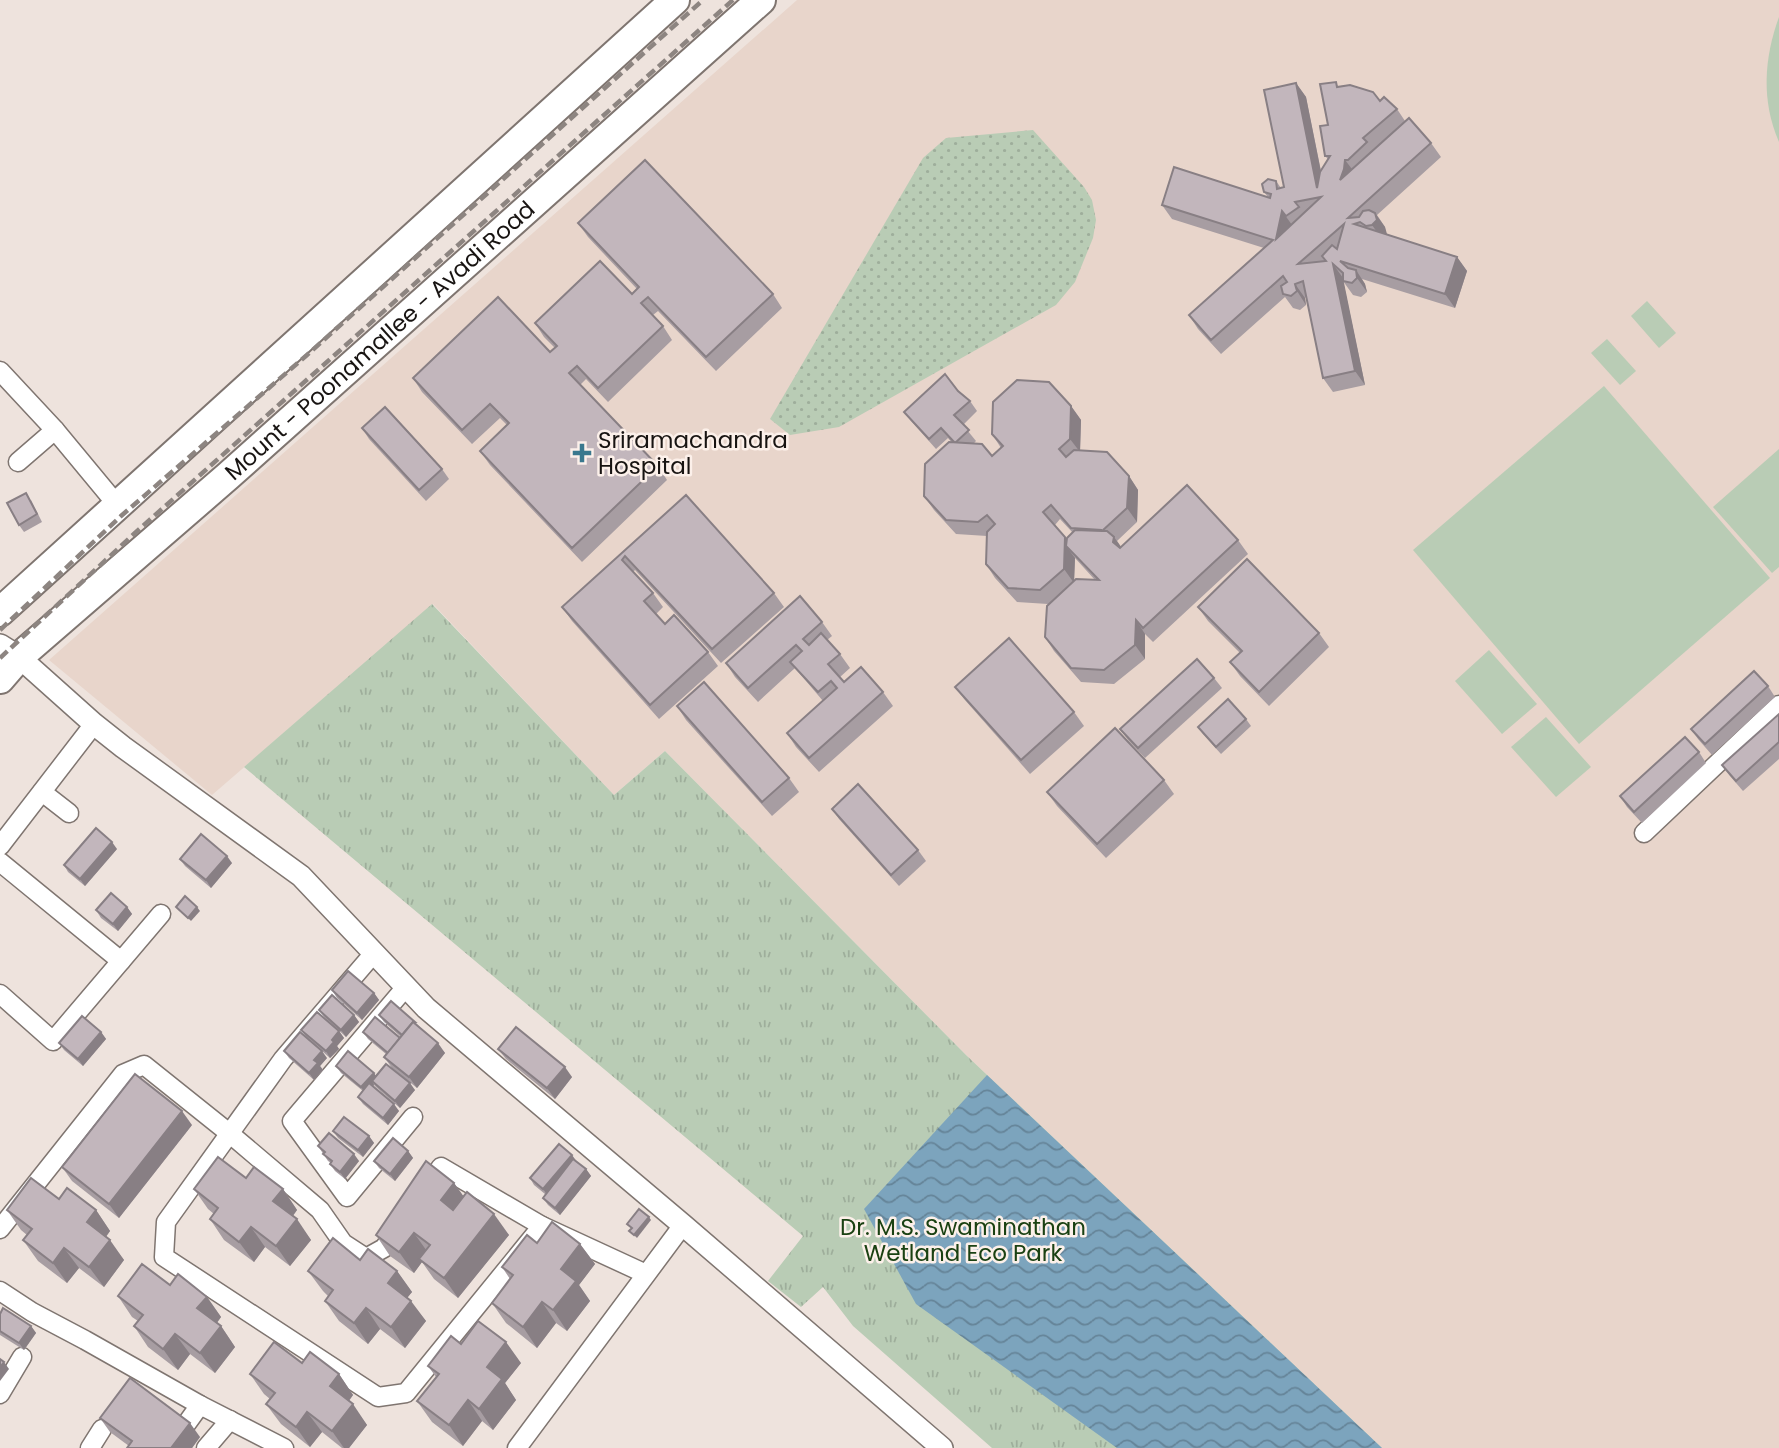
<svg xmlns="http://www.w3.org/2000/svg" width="1779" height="1448" font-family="Poppins,sans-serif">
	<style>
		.built { fill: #e8d5cb }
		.grass { fill: url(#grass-dots) }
		.park { fill: url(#park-tufts) }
		.pitch { fill: #b9ccb5 }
		.water { fill: url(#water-waves) }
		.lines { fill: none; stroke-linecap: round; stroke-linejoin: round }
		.minor-casing { stroke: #7f7570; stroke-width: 21 }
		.tertiary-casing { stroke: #7f7570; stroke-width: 24 }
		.primary-casing { stroke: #7f7570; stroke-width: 32 }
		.minor { stroke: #fff; stroke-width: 18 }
		.tertiary { stroke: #fff; stroke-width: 21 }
		.primary { stroke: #fff; stroke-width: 28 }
		.rail { stroke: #8d8581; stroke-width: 4.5; stroke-dasharray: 10 5; stroke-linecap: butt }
		.wall { fill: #a79da2; fill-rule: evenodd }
		.shaded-wall { fill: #887f84 }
		.building { fill: #c2b6bc; stroke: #887f84; stroke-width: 2; fill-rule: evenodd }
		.poi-dot { fill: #3a788e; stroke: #fcf0ea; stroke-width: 2.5 }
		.labels { text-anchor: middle; stroke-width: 5; stroke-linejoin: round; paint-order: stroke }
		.street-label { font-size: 23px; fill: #181412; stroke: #fcf0ea }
		.poi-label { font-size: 23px; fill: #181412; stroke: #fcf0ea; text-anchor: start }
		.park-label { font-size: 23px; fill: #1a4112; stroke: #fcf0ea }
	</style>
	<defs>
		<pattern id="grass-dots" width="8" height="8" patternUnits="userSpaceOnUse" patternTransform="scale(1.75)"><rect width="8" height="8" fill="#b9ccb5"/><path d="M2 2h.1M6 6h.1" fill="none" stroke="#9eae9b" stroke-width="1.8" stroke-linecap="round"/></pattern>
		<pattern id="park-tufts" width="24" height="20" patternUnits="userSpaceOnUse" patternTransform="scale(1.75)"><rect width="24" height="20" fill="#b9ccb5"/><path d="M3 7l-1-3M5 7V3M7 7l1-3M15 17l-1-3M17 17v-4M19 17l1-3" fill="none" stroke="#9eae9b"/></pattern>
		<pattern id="water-waves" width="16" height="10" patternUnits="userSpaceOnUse" patternTransform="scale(1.75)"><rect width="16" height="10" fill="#7ca4bd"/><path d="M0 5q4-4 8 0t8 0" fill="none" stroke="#658498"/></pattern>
	</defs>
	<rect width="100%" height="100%" fill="#eee3dd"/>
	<polygon class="built" points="797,0 1779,0 1779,1448 1382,1448 966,1055 665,751 614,795 433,604 212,795 49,660"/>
	<polygon class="grass" points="1033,130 1084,187 1092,200 1096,220 1093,238 1075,282 1056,305 839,427 790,435 770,419 923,158 946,138"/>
	<polygon class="park" points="432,604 614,795 665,751 966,1055 1382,1448 992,1448 853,1326 823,1287 801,1307 768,1281 803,1236 244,767"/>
	<g class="pitch">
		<path d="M1779 17V142C1761 101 1764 58 1779 17Z"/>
		<polygon points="1647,301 1676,333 1659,348 1631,316"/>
		<polygon points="1607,339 1636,371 1620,385 1591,353"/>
		<polygon points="1604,386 1770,578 1579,744 1413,550"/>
		<polygon points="1779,449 1779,567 1772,573 1713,507"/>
		<polygon points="1489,650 1537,704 1502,734 1455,681"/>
		<polygon points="1546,717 1591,767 1556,797 1511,747"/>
	</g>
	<polygon class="water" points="987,1075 1382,1448 1117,1448 916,1304 864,1209"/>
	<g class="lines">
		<g class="minor-casing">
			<g id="minor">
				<polyline points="0,371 55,430 118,506"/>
				<polyline points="18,462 55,430"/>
				<polyline points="42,792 69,813"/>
				<polyline points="1644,833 1779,705"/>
				<polyline points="0,846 94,724"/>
				<polyline points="0,862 121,961"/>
				<polyline points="374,953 283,1059 166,1222 164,1257 378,1397 406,1393 542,1226"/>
				<polyline points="405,988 292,1121 347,1197 413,1117"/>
				<polyline points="0,994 53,1041 161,914"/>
				<polyline points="425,1190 441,1167 542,1226 646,1274"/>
				<polyline points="0,1229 123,1074 144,1065 229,1133 320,1210 343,1243 366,1258 384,1248 397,1230"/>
				<polyline points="0,1291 32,1312 85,1340 200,1405 284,1448"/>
				<polyline points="0,1394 22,1357"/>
				<polyline points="90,1448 102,1429"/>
				<polyline points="169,1448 200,1405"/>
				<polyline points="206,1448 230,1420"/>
				<polyline points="517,1448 683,1225"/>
			</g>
		</g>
		<g class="tertiary-casing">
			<polyline id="tertiary" points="0,645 19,657 94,724 123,747 301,876 426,1008 683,1225 942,1448"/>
		</g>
		<g class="primary-casing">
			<g id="primary">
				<polyline points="0,612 675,0"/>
				<path id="s1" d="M0 679 19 657 228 476 761 0"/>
			</g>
		</g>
		<use href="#minor" class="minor"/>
		<use href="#tertiary" class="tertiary"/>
		<use href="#primary" class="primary"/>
		<g class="rail">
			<polyline points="0,630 121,516 307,355 703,0"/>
			<polyline points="0,658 135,533 733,0"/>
		</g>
	</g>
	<g class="wall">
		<polygon points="1296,83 1306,97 1321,171 1328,159 1325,156 1328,125 1339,86 1380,101 1397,109 1405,121 1431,143 1441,157 1377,215 1385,227 1386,235 1457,257 1467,271 1455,308 1362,279 1365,284 1367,292 1361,297 1353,295 1343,281 1365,385 1333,392 1323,378 1306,297 1305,298 1306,305 1300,310 1293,308 1285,297 1221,354 1198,329 1189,315 1264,248 1172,219 1162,205 1268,197 1264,192 1276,181 1281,188 1284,187"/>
		<polygon points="578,223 773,294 782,308 716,371 658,311 653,315 663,326 672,340 608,402 586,379 580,385 658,466 667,480 582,562 490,465 480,451 507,425 500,418 472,444 422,392 413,378 550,352 555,348 544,337 535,323 632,294 637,289 588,237"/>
		<path d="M958 391 970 401 977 411 963 425 976 441 973 444 992 456 1001 448 992 434 1071 406 1081 420 1080 450 1129 476 1138 490 1137 522 1117 541 1121 547 1238 540 1248 554 1153 642 1145 634V659L1114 684 1081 682 1054 651 1045 637 1048 604 1017 602 995 578 986 564 987 536 956 534 934 510 924 496 952 443 948 438 936 449 912 422 904 412ZM1060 519 1073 533 1067 540 1055 525ZM1075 558 1095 580 1074 581Z"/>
		<polygon points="362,428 442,469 449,479 426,501 369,439"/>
		<polygon points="686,495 774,593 784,607 721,663 635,570 633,572 653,593 663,607 656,614 665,624 708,652 718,666 659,719 572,621 562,607"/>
		<polygon points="31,500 42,522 24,532 19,525"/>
		<polygon points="1198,607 1319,633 1329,647 1269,706 1240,676 1230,662 1240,653 1208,621"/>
		<polygon points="822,622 832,636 827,640 840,654 850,668 840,677 844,682 883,692 893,706 819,772 796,747 787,733 823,701 795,668 758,702 735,677 726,663"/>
		<polygon points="1214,678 1222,688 1145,758 1128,740 1120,729"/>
		<polygon points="1768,686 1775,697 1712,755 1698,739 1691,729"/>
		<polygon points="955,687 1074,712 1084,726 1030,774 965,700"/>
		<polygon points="677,706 789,778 799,792 772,816 686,720"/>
		<polygon points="1779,714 1779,759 1743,791 1730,776 1722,765"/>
		<polygon points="1246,719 1251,726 1221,754 1203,734 1198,727"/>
		<polygon points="1699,752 1706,763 1642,823 1627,807 1620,796"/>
		<polygon points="1164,780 1174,794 1106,858 1057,806 1047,792"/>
		<polygon points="832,809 918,850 926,861 899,886 839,819"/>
		<polygon points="117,849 85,886 68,872 64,865"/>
		<polygon points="180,859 232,863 211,888 185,866"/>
		<polygon points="127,907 132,914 118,931 101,918 96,910"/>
		<polygon points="332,990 374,993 379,1000 362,1020 337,998"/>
		<polygon points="319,1010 354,1015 359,1022 346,1037 324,1017"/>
		<polygon points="379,1015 415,1022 445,1053 417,1088 392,1068 384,1057 386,1054 368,1039 363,1032 400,1038 401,1037 384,1022"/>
		<polygon points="301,1030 339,1031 344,1038 337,1046 339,1049 330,1058 306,1037"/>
		<polygon points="101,1032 106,1039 83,1066 64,1050 59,1043"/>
		<polygon points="498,1049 572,1077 555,1099 506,1059"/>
		<polygon points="284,1051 327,1058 320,1066 323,1070 314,1080 289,1058"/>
		<polygon points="336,1066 374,1073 376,1076 415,1090 400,1108 377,1088 374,1085 373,1086 399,1111 388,1125 363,1104 358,1097 363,1091 341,1073"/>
		<polygon points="192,1125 119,1218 72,1181 62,1167"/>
		<polygon points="333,1131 369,1136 374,1143 363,1157 338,1138"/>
		<polygon points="318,1146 359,1161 345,1179 335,1171 330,1164 331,1163 328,1161"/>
		<polygon points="408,1151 413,1158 395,1181 379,1168 374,1161"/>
		<polygon points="577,1162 586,1169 591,1176 560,1215 548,1205 543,1198 545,1194 534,1185 530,1178"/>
		<polygon points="246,1178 283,1189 297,1210 293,1216 311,1240 290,1266 265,1247 254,1262 224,1240 210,1219 214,1214 208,1209 194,1189"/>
		<polygon points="454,1183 463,1196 509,1235 458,1298 434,1279 422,1262 414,1273 390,1256 376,1235"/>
		<polygon points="59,1199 96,1210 110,1231 106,1237 124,1260 104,1287 79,1268 67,1283 38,1261 23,1240 27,1235 21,1230 7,1210"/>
		<polygon points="537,1243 580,1244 595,1264 579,1285 590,1301 567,1331 556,1323 537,1348 506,1323 492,1303 510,1279 502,1267"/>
		<polygon points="360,1260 397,1271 412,1292 407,1298 426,1321 405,1348 380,1329 368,1344 339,1321 325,1301 328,1296 323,1291 308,1271"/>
		<polygon points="170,1285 207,1297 221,1317 217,1323 221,1326 235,1347 215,1373 190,1354 178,1370 148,1347 134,1326 138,1321 132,1317 118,1296"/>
		<polygon points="0,1314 31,1326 36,1333 24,1350 0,1335"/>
		<polygon points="461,1344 521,1363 505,1383 516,1400 493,1430 482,1421 463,1446 432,1422 417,1401 436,1377 428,1366"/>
		<polygon points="302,1363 339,1374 353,1395 349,1401 367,1425 349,1448 342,1448 322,1432 310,1447 281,1424 266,1404 270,1399 264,1394 250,1374"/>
		<polygon points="100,1418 200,1437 192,1448 127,1448 129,1446 110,1432"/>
	</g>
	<g class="shaded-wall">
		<polygon points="1296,83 1306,97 1327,202 1317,188"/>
		<polygon points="1345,160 1355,173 1340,180"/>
		<polygon points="1282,211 1292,225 1276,239"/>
		<polygon points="1375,213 1385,227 1387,234 1382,239 1372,225"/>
		<polygon points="1457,257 1467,271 1455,308 1445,294"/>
		<polygon points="1333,264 1343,278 1365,385 1355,371"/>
		<polygon points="1356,270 1365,284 1367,292 1357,278"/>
		<polygon points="1295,284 1305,298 1306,305 1297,291"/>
		<polygon points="1071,406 1081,420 1080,452 1070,439"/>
		<polygon points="1129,476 1138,490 1137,522 1127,508"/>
		<polygon points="1065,537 1075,551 1066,546 1075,558 1074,583 1064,569"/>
		<polygon points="1114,537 1124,551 1113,542"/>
		<polygon points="1136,620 1145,634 1145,659 1135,645"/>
		<polygon points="112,842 117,849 85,886 80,879"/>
		<polygon points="227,856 232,863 211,888 206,880"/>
		<polygon points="127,907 132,914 118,931 113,924"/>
		<polygon points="197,907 200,911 191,921 188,918"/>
		<polygon points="374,993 379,1000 362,1020 357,1013"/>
		<polygon points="354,1015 359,1022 346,1037 341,1030"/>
		<polygon points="339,1031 344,1038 337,1046 339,1049 330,1058 326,1051 332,1040"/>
		<polygon points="101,1032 106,1039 83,1066 78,1059"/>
		<polygon points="438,1043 445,1053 417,1088 409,1077"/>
		<polygon points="322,1051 327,1058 320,1066 323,1070 314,1080 309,1073 314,1060"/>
		<polygon points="565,1067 572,1077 555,1099 547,1088"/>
		<polygon points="374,1073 378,1080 372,1081 374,1085 366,1094 361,1087"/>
		<polygon points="410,1083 415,1090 400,1108 395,1101"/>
		<polygon points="394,1104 399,1111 388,1125 383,1118"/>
		<polygon points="182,1111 192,1125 119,1218 109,1204"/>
		<polygon points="369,1136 374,1143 363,1157 358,1150"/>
		<polygon points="408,1151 413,1158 395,1181 390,1174"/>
		<polygon points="354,1154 359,1161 345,1179 340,1172"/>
		<polygon points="572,1155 577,1162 548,1196 543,1189"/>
		<polygon points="586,1169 591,1176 560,1215 555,1208"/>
		<polygon points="454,1183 469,1204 455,1221 441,1200"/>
		<polygon points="283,1189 297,1210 288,1222 273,1201"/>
		<polygon points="96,1210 110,1231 101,1243 87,1222"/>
		<polygon points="494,1214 509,1235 458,1298 444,1278"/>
		<polygon points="649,1217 651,1220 637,1238 634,1235"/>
		<polygon points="297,1219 311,1240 290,1266 276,1246"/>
		<polygon points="251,1227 265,1247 254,1262 239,1242"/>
		<polygon points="414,1233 429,1254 419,1259 422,1262 414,1273 399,1252"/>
		<polygon points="110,1240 124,1260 104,1287 89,1267"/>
		<polygon points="580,1244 595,1264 579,1285 590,1301 567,1331 553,1310 561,1269"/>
		<polygon points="64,1248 79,1268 67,1283 53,1263"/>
		<polygon points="397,1271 412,1292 402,1304 388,1283"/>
		<polygon points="207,1297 221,1317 212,1329 197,1308"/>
		<polygon points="411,1301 426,1321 405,1348 391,1327"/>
		<polygon points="542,1302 556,1323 537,1348 523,1327"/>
		<polygon points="366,1308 380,1329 368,1344 354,1323"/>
		<polygon points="31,1326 36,1333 24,1350 19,1343"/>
		<polygon points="221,1326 235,1347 215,1373 200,1353"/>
		<polygon points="175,1334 190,1354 178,1370 163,1349"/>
		<polygon points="506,1342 521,1363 505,1383 516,1400 493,1430 479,1409 487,1367"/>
		<polygon points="4,1362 9,1369 0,1381 0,1367"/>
		<polygon points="339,1374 353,1395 344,1407 330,1386"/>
		<polygon points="468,1400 482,1421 463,1446 449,1425"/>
		<polygon points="353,1404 367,1425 349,1448 344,1448 332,1431"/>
		<polygon points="307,1412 322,1432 310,1447 296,1427"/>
		<polygon points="190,1423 200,1437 192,1448 171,1448"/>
	</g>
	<g class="building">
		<path d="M1336 82 1337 87 1350 85 1373 92 1380 101 1384 97 1397 109 1363 138 1367 142 1348 160H1345L1344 169 1340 180 1409 118 1431 143 1348 218 1359 217 1363 211 1369 210 1375 213 1377 220 1372 225 1366 226 1360 222 1354 224 1457 257 1445 294 1340 261 1348 268 1356 270 1357 278 1352 283 1343 281V273L1333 264 1355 371 1323 378 1303 281 1295 284 1297 291 1291 296 1283 294 1281 286 1287 282 1283 276 1211 340 1189 315 1273 240 1162 205 1174 167 1270 198 1271 194 1264 192 1262 184 1268 179 1276 181 1277 189 1284 187 1264 90 1296 83 1317 188 1320 172 1330 156H1325L1320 126 1328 125 1320 84ZM1321 197 1276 239 1282 211 1286 216 1299 207 1295 202ZM1344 224 1337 249 1332 245 1322 256 1326 261 1298 264Z"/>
		<polygon points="645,160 773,294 706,357 648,297 641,303 663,326 598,388 577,366 569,373 658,466 572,548 480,451 509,423 490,404 462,430 413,378 498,297 550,352 557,346 535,323 600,261 632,294 639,287 578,223"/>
		<polygon points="945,374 958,391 970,401 954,415 969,430 955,443 941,428 929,439 904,412"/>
		<polygon points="1017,380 1049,382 1071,406 1070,439 1059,449 1066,457 1074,450 1107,452 1129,476 1127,508 1102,531 1107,531 1114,537 1113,542 1120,548 1187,485 1238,540 1143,628 1136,620 1135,645 1104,670 1071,668 1045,637 1047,606 1076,579 1099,580 1066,546 1067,538 1075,530 1101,531 1101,530 1071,528 1051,505 1043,512 1065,537 1064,569 1040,590 1008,588 986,564 987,532 995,524 987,515 978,522 946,520 924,496 925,464 949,442 982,444 992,456 1003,446 992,434 993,402"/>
		<polygon points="385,407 442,469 419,490 362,428"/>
		<polygon points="26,493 37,514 19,525 7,503"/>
		<polygon points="686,495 774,593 712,649 625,556 622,560 653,593 644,601 665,624 674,615 708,652 650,705 562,607"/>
		<polygon points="1247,559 1319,633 1259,692 1230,662 1242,651 1198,607"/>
		<polygon points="800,596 822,622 803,639 809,645 821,633 840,654 828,664 844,682 861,667 883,692 809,758 787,733 837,688 831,681 818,692 790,662 802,651 796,645 748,688 726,663"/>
		<polygon points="1009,638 1074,712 1021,760 955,687"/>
		<polygon points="1197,659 1214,678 1138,748 1120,729"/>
		<polygon points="1754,671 1768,686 1705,744 1691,729"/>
		<polygon points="704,682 789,778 762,802 677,706"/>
		<polygon points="1228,699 1246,719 1216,747 1198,727"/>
		<polygon points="1779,714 1779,742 1736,781 1722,765"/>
		<polygon points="1115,728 1164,780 1097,844 1047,792"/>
		<polygon points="1685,737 1699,752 1634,812 1620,796"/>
		<polygon points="858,784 918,850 891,875 832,809"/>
		<polygon points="96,828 112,842 80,879 64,865"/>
		<polygon points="201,834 227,856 206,880 180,859"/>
		<polygon points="111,893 127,907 113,924 96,910"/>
		<polygon points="185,896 197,907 188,918 176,907"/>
		<polygon points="348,971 374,993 357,1013 332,990"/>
		<polygon points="332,995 354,1015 341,1030 319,1010"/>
		<polygon points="391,1001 415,1022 413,1022 402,1035 379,1015"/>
		<polygon points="317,1012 339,1031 332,1040 334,1042 326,1051 301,1030"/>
		<polygon points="82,1016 101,1032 78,1059 59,1043"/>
		<polygon points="375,1017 400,1038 388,1053 363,1032"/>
		<polygon points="413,1022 438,1043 409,1077 384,1057"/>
		<polygon points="516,1027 565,1067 547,1088 498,1049"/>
		<polygon points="300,1032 322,1051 314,1060 318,1063 309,1073 284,1051"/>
		<polygon points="348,1051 374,1073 361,1087 336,1066"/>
		<polygon points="386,1064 410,1083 395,1101 372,1081"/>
		<polygon points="135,1074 182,1111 109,1204 62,1167"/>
		<polygon points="369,1083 394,1104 383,1118 358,1097"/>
		<polygon points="344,1117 369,1136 358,1150 333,1131"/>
		<polygon points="329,1133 354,1154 340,1172 330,1164 332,1161 323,1154 325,1152 318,1146"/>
		<polygon points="393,1138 408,1151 390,1174 374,1161"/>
		<polygon points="559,1144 572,1155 543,1189 530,1178"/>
		<polygon points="218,1157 246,1178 254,1167 283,1189 273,1201 297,1219 276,1246 251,1227 239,1242 210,1219 218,1208 194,1189"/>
		<polygon points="573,1159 586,1169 555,1208 543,1198"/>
		<polygon points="426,1161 454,1183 441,1200 453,1210 467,1192 494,1214 444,1278 419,1259 430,1245 414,1233 399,1252 376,1235"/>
		<polygon points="31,1178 59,1199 67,1188 96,1210 87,1222 110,1240 89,1267 64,1248 53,1263 23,1240 32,1229 7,1210"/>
		<polygon points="639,1209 649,1217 634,1235 629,1231 632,1228 627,1224"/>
		<polygon points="552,1222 580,1244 561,1269 576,1281 553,1310 542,1302 523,1327 492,1303 513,1275 502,1267 527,1235 537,1243"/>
		<polygon points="333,1238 360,1260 368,1249 397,1271 388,1283 411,1301 391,1327 366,1308 354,1323 325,1301 333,1290 308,1271"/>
		<polygon points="142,1264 170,1285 178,1274 207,1297 197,1308 221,1326 200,1353 175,1334 163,1349 134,1326 143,1315 118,1296"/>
		<polygon points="3,1308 31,1326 19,1343 0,1331 0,1314"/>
		<polygon points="478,1321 506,1342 487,1367 502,1379 479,1409 468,1400 449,1425 417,1401 439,1374 428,1366 451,1336 461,1344"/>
		<polygon points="274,1342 302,1363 310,1352 339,1374 330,1386 353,1404 332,1431 307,1412 296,1427 266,1404 275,1393 250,1374"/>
		<polygon points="0,1359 4,1362 0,1367"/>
		<polygon points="130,1378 190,1423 171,1448 127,1448 132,1441 100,1418"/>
	</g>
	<path class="poi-dot" d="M578.5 442.5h7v7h7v7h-7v7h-7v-7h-7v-7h7z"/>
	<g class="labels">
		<g class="street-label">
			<text dy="8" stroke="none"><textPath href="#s1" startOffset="509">Mount - Poonamallee - Avadi Road</textPath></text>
		</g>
		<g class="poi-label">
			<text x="598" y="448">Sriramachandra<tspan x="598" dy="26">Hospital</tspan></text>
		</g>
		<g class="park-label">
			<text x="963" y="1235">Dr. M.S. Swaminathan<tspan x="963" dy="26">Wetland Eco Park</tspan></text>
		</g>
	</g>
</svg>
